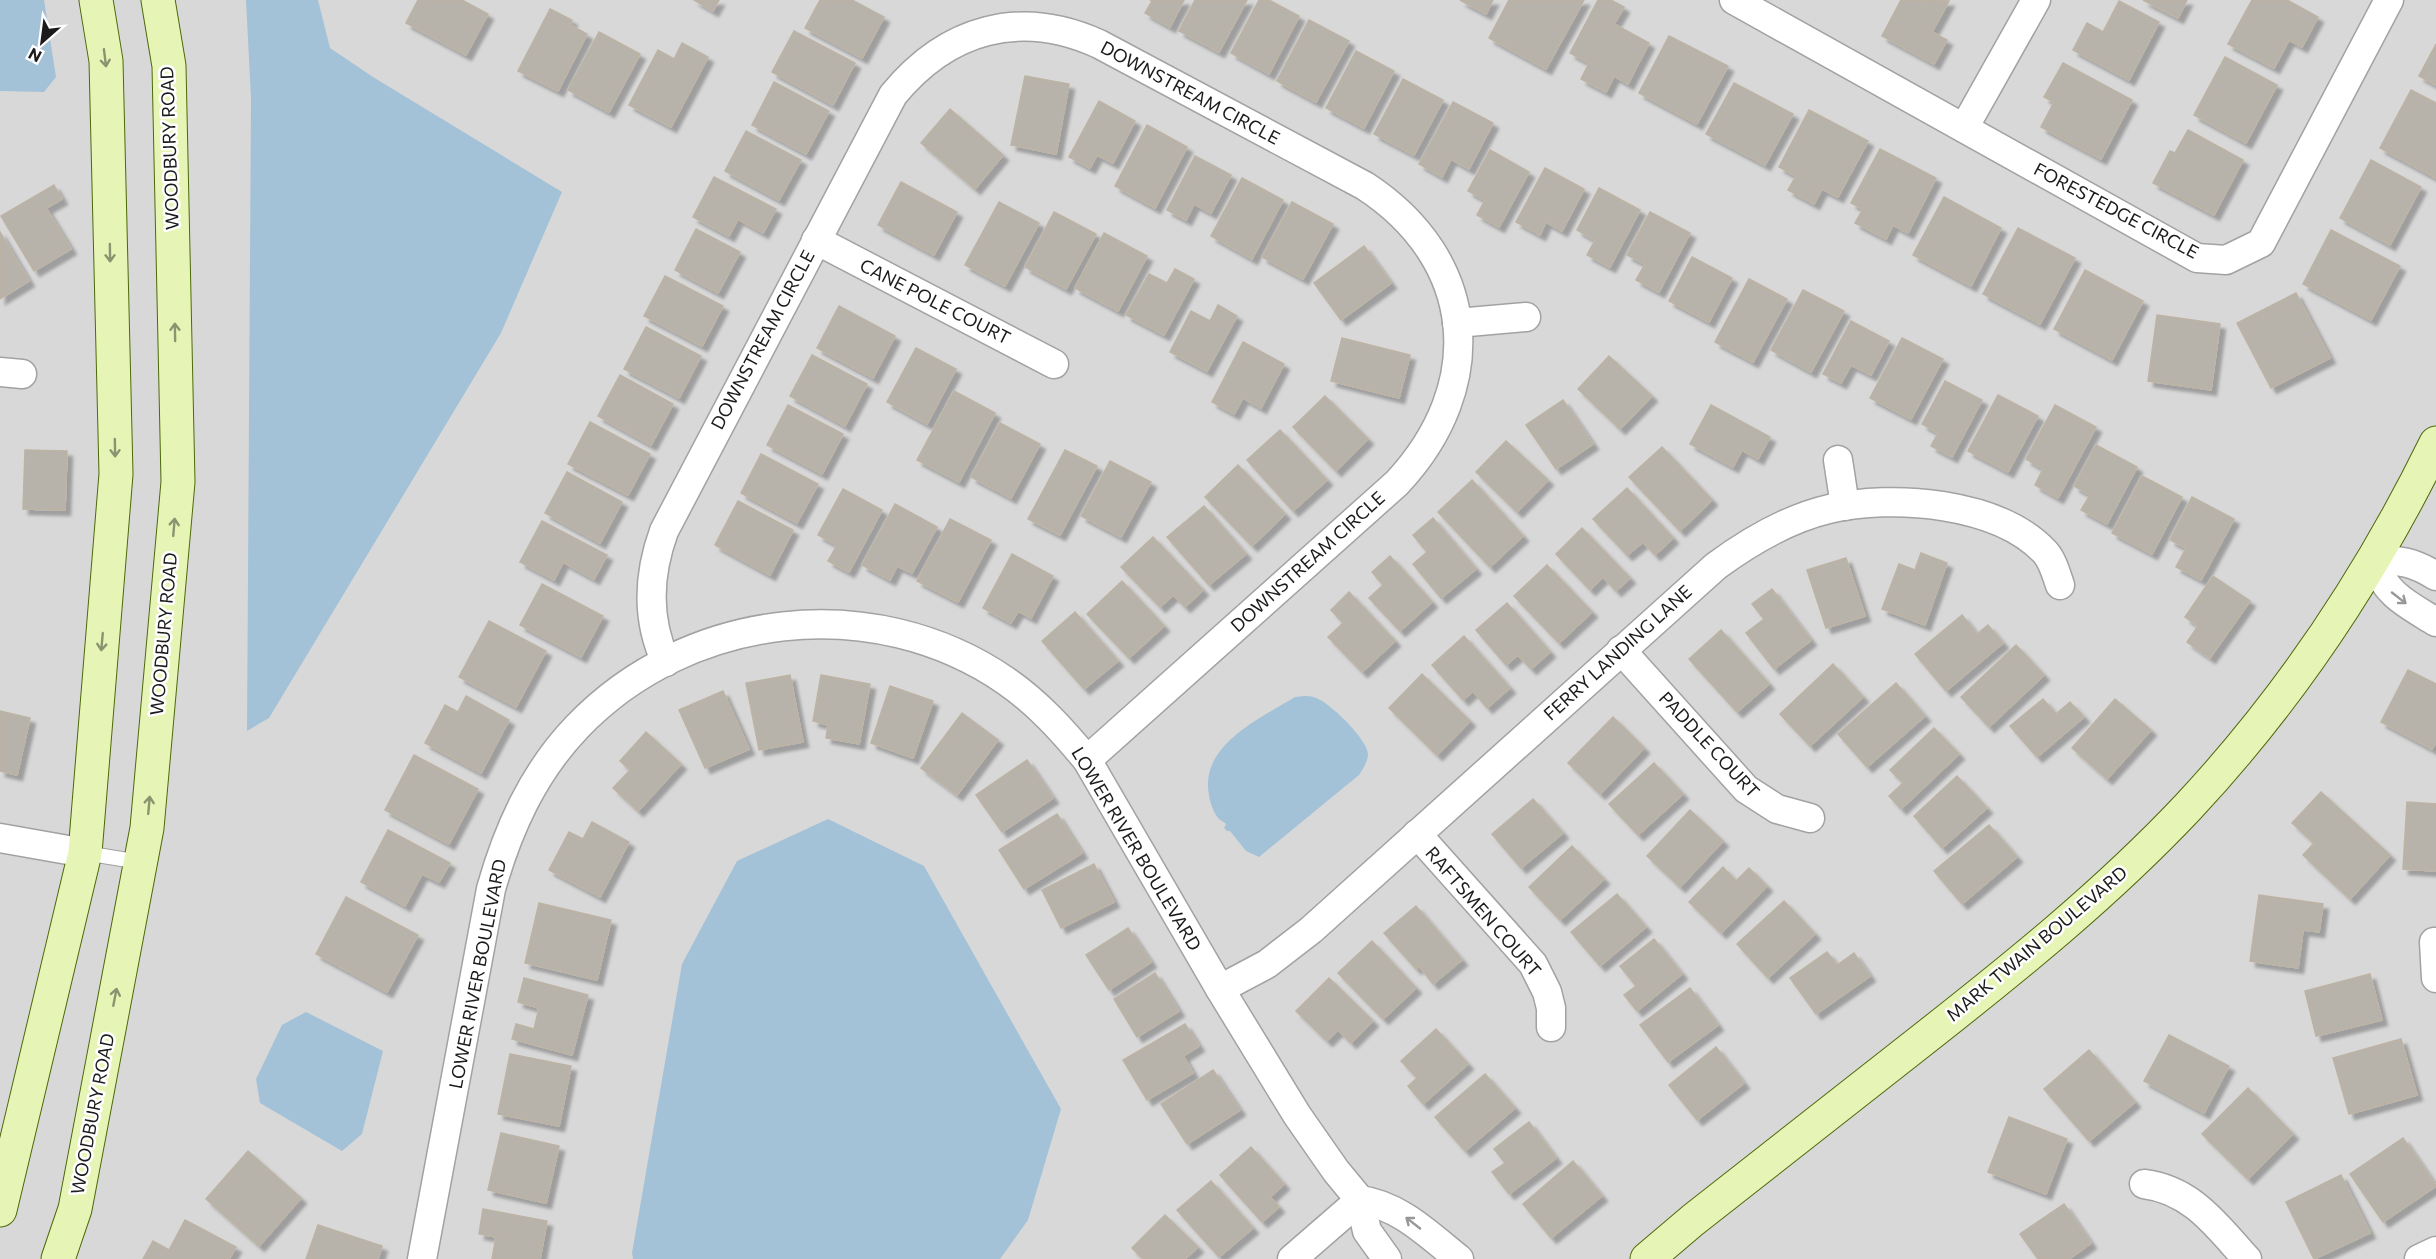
<svg xmlns="http://www.w3.org/2000/svg" width="2436" height="1259" font-family="Commissioner,sans-serif">
	<style>
		.residential { fill: #d9d8d8 }
		.water { fill: #a3c2d8 }
		.building { fill: #b8b3aa; stroke: #bcb3a4; stroke-width: 1.5; filter: url(#shadow) }
		.lines { fill: none; stroke-linecap: round; stroke-linejoin: round }
		.lane-casing { stroke: #a2a2a2; stroke-width: 16 }
		.street-casing { stroke: #a2a2a2; stroke-width: 31 }
		.secondary-casing { stroke: #4d690a; stroke-width: 35 }
		.lane { stroke: #fff; stroke-width: 14 }
		.street { stroke: #fff; stroke-width: 28 }
		.secondary { stroke: #e6f5b5; stroke-width: 33 }
		.oneway { stroke: #8b9370 }
		.oneway2 { stroke: #989898 }
		.labels { text-anchor: middle; stroke-width: 5; stroke-linejoin: round; paint-order: stroke }
		.street-label { font-size: 18px; fill: #1b1b1b; stroke: #fff }
	</style>
	<defs>
		<filter id="shadow"><feDropShadow dx="5.5" dy="5.5" stdDeviation="1.5" flood-color="#0004"/></filter>
	</defs>
	<rect width="100%" height="100%" fill="#eceae1"/>
	<rect class="residential" x="0" y="0" width="2436" height="1259"/>
	<g class="water">
		<polygon points="0,0 44,0 56,77 44,92 0,91"/>
		<polygon points="246,0 318,0 330,48 373,77 562,192 501,333 269,718 247,731 251,98"/>
		<path d="M1304 696C1311 696 1316 697 1322 701 1334 708 1367 739 1368 754 1368 761 1363 769 1359 775L1259 857 1246 851 1230 831H1227L1224 828 1226 824C1224 822 1222 821 1220 820 1214 815 1210 802 1209 795 1199 745 1261 718 1295 697Z"/>
		<polygon points="828,819 924,866 1061,1109 1028,1220 1000,1259 633,1259 632,1253 682,964 737,861"/>
		<polygon points="306,1012 383,1051 362,1134 342,1151 260,1103 256,1079 282,1025"/>
	</g>
	<g class="building">
		<polygon points="418,0 462,0 488,14 466,55 406,23"/>
		<polygon points="694,0 719,0 713,11"/>
		<polygon points="820,0 852,0 884,17 862,58 805,28"/>
		<polygon points="1150,0 1184,0 1170,27 1145,13 1152,1"/>
		<polygon points="1195,0 1247,0 1219,52 1179,31"/>
		<polygon points="1259,0 1269,0 1299,16 1269,74 1231,53"/>
		<polygon points="1460,0 1493,0 1486,14"/>
		<polygon points="1509,0 1584,0 1546,69 1489,38"/>
		<polygon points="1598,0 1611,0 1624,7 1614,24 1649,43 1628,84 1614,76 1606,92 1581,79 1589,63 1570,53"/>
		<polygon points="1901,0 1949,1 1932,32 1947,40 1934,64 1882,36"/>
		<polygon points="2143,0 2187,0 2178,18"/>
		<polygon points="2252,0 2287,0 2318,17 2302,47 2289,40 2274,68 2228,44"/>
		<polygon points="2119,1 2159,22 2129,80 2073,50 2087,23 2103,32"/>
		<polygon points="550,9 572,20 570,25 587,34 558,91 518,71"/>
		<polygon points="1309,20 1349,41 1316,102 1277,81"/>
		<polygon points="794,31 855,63 833,105 772,72"/>
		<polygon points="599,32 640,54 609,112 568,90"/>
		<polygon points="1669,36 1728,66 1697,124 1639,93"/>
		<polygon points="682,43 708,57 671,127 629,105 658,50 674,59"/>
		<polygon points="2436,44 2436,85 2419,76"/>
		<polygon points="1356,51 1394,71 1364,128 1326,108"/>
		<polygon points="2225,57 2277,85 2246,143 2194,115"/>
		<polygon points="2063,63 2132,100 2101,159 2041,127 2054,102 2044,97"/>
		<polygon points="1025,76 1069,84 1056,154 1011,145"/>
		<polygon points="1403,79 1443,100 1414,155 1374,134"/>
		<polygon points="774,82 829,111 806,154 752,125"/>
		<polygon points="1734,83 1793,114 1765,165 1706,134"/>
		<polygon points="2411,90 2436,103 2436,178 2380,148"/>
		<polygon points="1099,101 1135,121 1113,163 1097,155 1090,168 1069,157"/>
		<polygon points="1453,102 1493,123 1469,169 1451,159 1442,177 1419,164"/>
		<polygon points="950,109 1003,155 975,189 921,143"/>
		<polygon points="1809,110 1868,141 1838,197 1822,189 1814,204 1788,190 1796,176 1779,167"/>
		<polygon points="1147,125 1187,147 1155,208 1115,186"/>
		<polygon points="2188,130 2243,160 2214,215 2153,183 2170,151 2175,153"/>
		<polygon points="746,131 801,160 779,200 725,171"/>
		<polygon points="1880,149 1936,178 1908,233 1893,225 1886,239 1855,223 1863,209 1851,203"/>
		<polygon points="1490,150 1529,172 1499,227 1477,215 1485,200 1468,191"/>
		<polygon points="1195,156 1231,175 1211,213 1194,204 1186,220 1167,210"/>
		<polygon points="2371,160 2421,187 2390,245 2340,218"/>
		<polygon points="1545,168 1584,189 1562,231 1546,222 1540,235 1516,222"/>
		<polygon points="714,177 776,209 763,233 738,219 729,236 693,217"/>
		<polygon points="1242,178 1283,200 1252,259 1211,236"/>
		<polygon points="901,182 957,212 934,255 878,225"/>
		<polygon points="54,185 62,199 46,208 71,249 34,271 1,216"/>
		<polygon points="1599,188 1640,210 1610,267 1587,255 1595,240 1577,230"/>
		<polygon points="1944,197 2001,228 1971,286 1913,255"/>
		<polygon points="999,202 1039,223 1005,286 965,265"/>
		<polygon points="1292,202 1333,224 1303,279 1262,257"/>
		<polygon points="1054,212 1096,234 1066,289 1025,267"/>
		<polygon points="1650,212 1690,233 1659,292 1636,280 1645,264 1627,255"/>
		<polygon points="2018,228 2075,258 2040,324 1983,294"/>
		<polygon points="696,229 740,252 718,293 675,270"/>
		<polygon points="2331,230 2400,266 2371,320 2303,284"/>
		<polygon points="0,232 29,281 0,299"/>
		<polygon points="1104,233 1147,256 1118,311 1075,288"/>
		<polygon points="1364,246 1391,283 1341,320 1314,283"/>
		<polygon points="1692,257 1732,278 1709,322 1669,301"/>
		<polygon points="1175,269 1194,279 1164,335 1126,315 1149,274 1167,283"/>
		<polygon points="2085,270 2143,301 2112,360 2054,329"/>
		<polygon points="665,276 723,306 702,346 644,316"/>
		<polygon points="1749,279 1787,299 1753,362 1715,342"/>
		<polygon points="1803,290 1844,311 1811,372 1771,350"/>
		<polygon points="2296,293 2330,358 2271,388 2237,323"/>
		<polygon points="1218,305 1237,316 1207,371 1170,352 1191,311 1210,321"/>
		<polygon points="839,306 895,336 873,378 817,348"/>
		<polygon points="2157,315 2220,324 2211,390 2148,381"/>
		<polygon points="1851,321 1889,341 1871,375 1851,365 1841,383 1823,374"/>
		<polygon points="646,327 701,356 679,398 624,369"/>
		<polygon points="1342,338 1410,355 1399,398 1331,381"/>
		<polygon points="1902,338 1943,359 1911,419 1870,398"/>
		<polygon points="1243,342 1284,364 1261,408 1243,398 1234,414 1212,402"/>
		<polygon points="916,348 956,369 927,424 887,402"/>
		<polygon points="812,355 867,384 845,426 790,396"/>
		<polygon points="1609,356 1652,396 1620,429 1578,389"/>
		<polygon points="620,375 673,404 651,445 598,416"/>
		<polygon points="1945,381 1982,400 1952,457 1931,446 1938,433 1922,424"/>
		<polygon points="954,391 995,413 959,482 917,460"/>
		<polygon points="1998,395 2038,416 2008,472 1968,451"/>
		<polygon points="1325,396 1368,439 1336,471 1293,427"/>
		<polygon points="1563,400 1593,444 1556,469 1526,425"/>
		<polygon points="788,405 843,434 822,474 767,445"/>
		<polygon points="1711,405 1770,437 1758,459 1742,450 1733,467 1690,444"/>
		<polygon points="2055,405 2096,427 2058,498 2035,485 2043,469 2026,459"/>
		<polygon points="590,422 650,454 628,495 568,464"/>
		<polygon points="1000,423 1040,444 1011,498 971,477"/>
		<polygon points="1280,430 1327,480 1293,511 1247,460"/>
		<polygon points="1506,441 1548,480 1517,512 1476,472"/>
		<polygon points="2096,445 2137,467 2107,524 2081,510 2090,495 2074,486"/>
		<polygon points="1662,447 1712,500 1680,531 1629,477"/>
		<polygon points="25,450 67,451 65,510 23,509"/>
		<polygon points="1065,450 1097,466 1060,535 1028,519"/>
		<polygon points="761,454 818,484 797,523 741,493"/>
		<polygon points="1110,461 1151,482 1121,537 1081,516"/>
		<polygon points="1238,465 1285,514 1252,546 1205,497"/>
		<polygon points="567,472 622,502 600,543 545,513"/>
		<polygon points="2142,476 2182,497 2152,554 2112,533"/>
		<polygon points="1472,480 1523,536 1490,567 1438,512"/>
		<polygon points="1627,488 1673,538 1655,555 1643,542 1627,555 1593,519"/>
		<polygon points="843,489 882,510 849,572 828,561 837,545 818,535"/>
		<polygon points="2192,497 2234,519 2201,580 2176,567 2186,548 2170,540"/>
		<polygon points="738,501 793,530 770,575 715,545"/>
		<polygon points="895,504 937,527 912,573 897,566 890,580 862,565"/>
		<polygon points="1204,506 1246,554 1209,585 1167,537"/>
		<polygon points="1433,518 1476,569 1441,598 1413,564 1427,552 1413,535"/>
		<polygon points="950,519 991,540 958,602 917,581"/>
		<polygon points="542,521 607,555 594,579 563,562 554,580 520,562"/>
		<polygon points="1582,528 1630,578 1616,591 1603,577 1590,590 1556,554"/>
		<polygon points="1153,537 1203,590 1185,607 1173,595 1160,607 1121,567"/>
		<polygon points="1921,553 1947,563 1925,625 1882,609 1899,564 1915,570"/>
		<polygon points="1012,554 1053,576 1031,618 1018,611 1011,623 983,608"/>
		<polygon points="1390,556 1432,602 1400,631 1369,598 1383,585 1372,572"/>
		<polygon points="1846,558 1865,616 1826,628 1807,570"/>
		<polygon points="1547,565 1592,612 1559,643 1514,596"/>
		<polygon points="2213,576 2250,601 2210,658 2187,642 2198,626 2185,617"/>
		<polygon points="1122,581 1164,626 1129,658 1087,614"/>
		<polygon points="542,584 603,616 581,657 520,625"/>
		<polygon points="1772,589 1811,640 1774,669 1746,633 1764,619 1752,604"/>
		<polygon points="1349,592 1395,641 1362,672 1328,637 1343,623 1331,610"/>
		<polygon points="1507,603 1550,652 1531,669 1518,655 1506,665 1476,630"/>
		<polygon points="1075,612 1118,661 1084,689 1042,641"/>
		<polygon points="1962,615 1977,634 1988,625 2003,643 1946,691 1915,654"/>
		<polygon points="489,621 546,651 516,707 459,677"/>
		<polygon points="1721,630 1769,684 1737,712 1689,659"/>
		<polygon points="1464,636 1510,688 1487,708 1473,691 1463,700 1432,665"/>
		<polygon points="2016,645 2044,675 1989,727 1961,697"/>
		<polygon points="1833,664 1863,697 1810,746 1780,714"/>
		<polygon points="2408,670 2436,684 2436,742 2432,749 2381,722"/>
		<polygon points="1422,674 1470,721 1437,755 1389,708"/>
		<polygon points="790,675 803,742 759,750 746,683"/>
		<polygon points="821,675 870,684 859,744 826,738 828,725 813,721"/>
		<polygon points="1896,683 1925,716 1867,767 1838,734"/>
		<polygon points="890,686 933,701 913,758 871,743"/>
		<polygon points="723,691 749,749 705,768 679,710"/>
		<polygon points="466,696 509,720 481,773 425,743 445,705 458,712"/>
		<polygon points="2043,699 2056,714 2070,702 2084,717 2037,757 2010,726"/>
		<polygon points="2115,699 2151,730 2107,779 2072,748"/>
		<polygon points="0,711 30,718 17,775 0,771"/>
		<polygon points="962,713 998,740 957,795 921,768"/>
		<polygon points="1613,717 1644,748 1600,794 1568,763"/>
		<polygon points="1934,728 1959,754 1901,809 1889,796 1903,783 1890,770"/>
		<polygon points="646,732 681,764 638,811 613,788 630,770 620,761"/>
		<polygon points="414,755 478,789 449,844 385,810"/>
		<polygon points="1027,760 1053,798 1002,832 976,795"/>
		<polygon points="1654,763 1683,794 1638,835 1609,804"/>
		<polygon points="1957,776 1987,808 1942,848 1914,816"/>
		<polygon points="2321,792 2390,855 2350,899 2303,855 2314,843 2292,823"/>
		<polygon points="1533,799 1563,833 1521,868 1492,834"/>
		<polygon points="2407,802 2436,804 2436,871 2403,869"/>
		<polygon points="1690,810 1723,841 1680,887 1647,856"/>
		<polygon points="1057,814 1082,853 1024,889 999,850"/>
		<polygon points="592,822 629,842 600,897 549,870 569,832 583,839"/>
		<polygon points="1989,825 2017,857 1962,904 1934,871"/>
		<polygon points="388,830 450,863 439,882 422,874 405,906 361,882"/>
		<polygon points="1572,846 1604,879 1560,920 1529,887"/>
		<polygon points="1094,864 1114,902 1061,928 1042,890"/>
		<polygon points="1723,867 1736,881 1749,868 1767,886 1721,933 1689,902"/>
		<polygon points="1617,894 1646,927 1600,966 1571,932"/>
		<polygon points="2259,895 2323,904 2319,932 2303,930 2298,968 2250,961"/>
		<polygon points="346,897 418,935 387,992 316,954"/>
		<polygon points="1784,901 1815,934 1768,978 1737,944"/>
		<polygon points="539,903 611,920 597,980 525,963"/>
		<polygon points="1416,906 1462,960 1433,984 1419,966 1416,969 1384,933"/>
		<polygon points="1128,928 1151,962 1109,990 1086,955"/>
		<polygon points="1654,939 1682,974 1637,1011 1624,995 1636,986 1620,966"/>
		<polygon points="1372,941 1416,988 1383,1019 1338,973"/>
		<polygon points="1827,952 1837,965 1854,953 1870,976 1816,1014 1790,978"/>
		<polygon points="1155,973 1179,1011 1137,1037 1114,999"/>
		<polygon points="2370,974 2382,1020 2316,1036 2305,991"/>
		<polygon points="524,978 588,995 572,1055 512,1039 516,1024 534,1029 539,1008 518,1002"/>
		<polygon points="1329,978 1373,1021 1351,1043 1338,1030 1327,1041 1296,1011"/>
		<polygon points="1690,988 1718,1025 1668,1062 1640,1025"/>
		<polygon points="1185,1024 1199,1046 1183,1056 1193,1073 1147,1100 1123,1060"/>
		<polygon points="1436,1029 1468,1064 1423,1104 1408,1086 1417,1078 1401,1061"/>
		<polygon points="2169,1035 2229,1066 2204,1113 2144,1081"/>
		<polygon points="2401,1039 2417,1095 2349,1114 2333,1058"/>
		<polygon points="1716,1047 1744,1083 1697,1120 1669,1085"/>
		<polygon points="2089,1050 2135,1102 2089,1141 2044,1089"/>
		<polygon points="510,1054 571,1066 559,1126 498,1114"/>
		<polygon points="1213,1070 1240,1110 1187,1144 1161,1104"/>
		<polygon points="1485,1074 1515,1108 1465,1151 1435,1117"/>
		<polygon points="2248,1088 2293,1134 2248,1179 2202,1134"/>
		<polygon points="2009,1117 2067,1139 2046,1194 1988,1172"/>
		<polygon points="1529,1122 1556,1158 1509,1194 1492,1172 1505,1163 1494,1149"/>
		<polygon points="501,1133 559,1146 546,1203 488,1190"/>
		<polygon points="2403,1138 2436,1186 2383,1222 2350,1174"/>
		<polygon points="1251,1147 1284,1184 1270,1197 1279,1207 1262,1222 1220,1175"/>
		<polygon points="248,1151 301,1198 259,1246 206,1199"/>
		<polygon points="1573,1161 1602,1196 1551,1238 1523,1204"/>
		<polygon points="2341,1175 2370,1233 2314,1259 2286,1202"/>
		<polygon points="1211,1181 1253,1228 1219,1257 1177,1210"/>
		<polygon points="2064,1204 2091,1243 2069,1259 2038,1259 2020,1234"/>
		<polygon points="483,1209 547,1221 540,1259 492,1259 496,1237 479,1234"/>
		<polygon points="1165,1215 1198,1247 1185,1259 1143,1259 1132,1248"/>
		<polygon points="185,1220 236,1247 229,1259 143,1259 153,1241 169,1250"/>
		<polygon points="318,1225 382,1246 378,1259 306,1259"/>
	</g>
	<g class="lines">
		<g class="lane-casing">
			<polyline id="lane" points="85,853 140,862"/>
		</g>
		<g class="street-casing">
			<g id="street">
				<polyline points="1734,0 2197,258 2226,260 2261,243 2389,0"/>
				<polyline points="1964,128 2036,0"/>
				<polyline points="816,240 1054,364"/>
				<polyline points="1457,323 1526,317"/>
				<polyline points="0,372 22,374"/>
				<polyline points="1838,460 1845,506"/>
				<path d="M2436 576C2415 563 2398 558 2374 562 2386 595 2407 604 2436 622"/>
				<polyline points="1621,650 1746,789 1777,809 1810,818"/>
				<path d="M666 662C646 619 648 575 664 531L893 95C947 29 1020 8 1099 44L1365 186C1478 260 1488 386 1397 483L1087 760"/>
				<polyline points="1417,834 1533,964 1547,992 1551,1008 1551,1027"/>
				<polyline points="0,838 85,853"/>
				<polyline points="2434,942 2436,978"/>
				<path d="M1220 989 1267 964 1311 930 1716 566C1750 541 1787 519 1829 509 1892 494 1998 502 2045 552 2053 561 2056 574 2060 585"/>
				<path d="M2144 1184C2192 1190 2217 1226 2247 1259"/>
				<path d="M1360 1200C1399 1205 1429 1235 1459 1259"/>
				<path d="M422 1259 491 889C508 829 533 773 577 727 688 611 874 590 1006 681 1038 703 1063 731 1087 760L1220 989 1297 1115 1336 1171 1360 1200 1367 1231 1387 1259"/>
				<polyline points="1292,1259 1360,1200"/>
				<polyline points="2419,1259 2436,1251"/>
			</g>
		</g>
		<g class="secondary-casing">
			<g id="secondary">
				<polyline points="0,1210 85,853 116,474 106,61 96,0"/>
				<polyline points="58,1259 75,1209 147,828 178,482 169,66 158,0"/>
				<path d="M1647 1259 1693 1220C1769 1160 1845 1101 1921 1041 2014 968 2106 894 2188 807 2289 699 2371 576 2436 443"/>
			</g>
		</g>
		<use href="#lane" class="lane"/>
		<use href="#street" class="street"/>
		<use href="#secondary" class="secondary"/>
	</g>
	<defs><path id="oneway-shaft" d="M-6 0H5M1.5-3L5.5 0L1.5 3" fill="none" stroke-width="1.6" stroke-linecap="round" stroke-linejoin="round" transform="scale(1.5)"/></defs>
	<g class="oneway">
		<use href="#oneway-shaft" transform="translate(105 58) rotate(83)"/>
		<use href="#oneway-shaft" transform="translate(110 253) rotate(89)"/>
		<use href="#oneway-shaft" transform="translate(175 332) rotate(-91)"/>
		<use href="#oneway-shaft" transform="translate(115 448) rotate(89)"/>
		<use href="#oneway-shaft" transform="translate(174 527) rotate(-85)"/>
		<use href="#oneway-shaft" transform="translate(102 642) rotate(95)"/>
		<use href="#oneway-shaft" transform="translate(149 805) rotate(-85)"/>
		<use href="#oneway-shaft" transform="translate(115 997) rotate(-79)"/>
	</g>
	<g class="oneway2">
		<use href="#oneway-shaft" transform="translate(2399 598) rotate(38)"/>
		<use href="#oneway-shaft" transform="translate(1413 1223) rotate(-142)"/>
	</g>
	<g class="labels">
		<g class="street-label">
			<text transform="translate(1190 93) rotate(28)" y="6">DOWNSTREAM CIRCLE</text>
			<text transform="translate(170 148) rotate(-92)" y="6">WOODBURY ROAD</text>
			<text transform="translate(2116 211) rotate(28)" y="6">FORESTEDGE CIRCLE</text>
			<text transform="translate(935 302) rotate(27)" y="6">CANE POLE COURT</text>
			<text transform="translate(763 340) rotate(-62)" y="6">DOWNSTREAM CIRCLE</text>
			<text transform="translate(1308 562) rotate(-42)" y="6">DOWNSTREAM CIRCLE</text>
			<text transform="translate(164 634) rotate(-85)" y="6">WOODBURY ROAD</text>
			<text transform="translate(1618 653) rotate(-42)" y="6">FERRY LANDING LANE</text>
			<text transform="translate(1709 745) rotate(47)" y="6">PADDLE COURT</text>
			<text transform="translate(1136 849) rotate(59)" y="6">LOWER RIVER BOULEVARD</text>
			<text transform="translate(1483 912) rotate(49)" y="6">RAFTSMEN COURT</text>
			<text transform="translate(2037 944) rotate(-40)" y="6">MARK TWAIN BOULEVARD</text>
			<text transform="translate(478 974) rotate(-79)" y="6">LOWER RIVER BOULEVARD</text>
			<text transform="translate(93 1114) rotate(-79)" y="6">WOODBURY ROAD</text>
		</g>
	</g>
	<g transform="translate(42 42) rotate(208)" stroke="#ffffff" stroke-width="4.5" paint-order="stroke">
	<path d="M0-4.5L10 22L0 15L-10 22Z" fill="#1b1b1b"/>
	<text y="-9" font-size="16" font-weight="bold" text-anchor="middle" fill="#1b1b1b">N</text>
	</g>
</svg>
